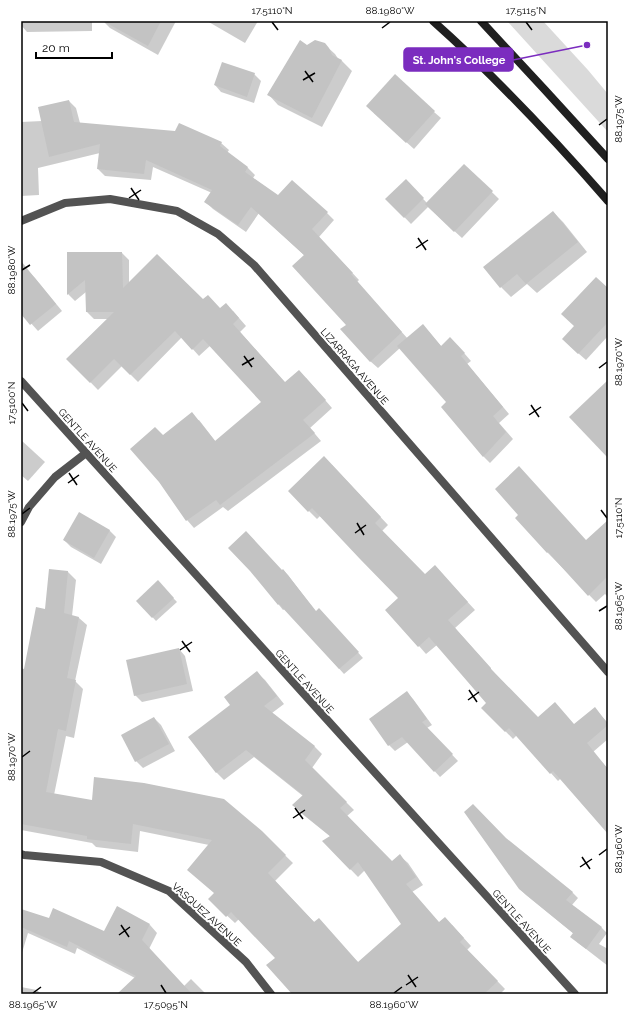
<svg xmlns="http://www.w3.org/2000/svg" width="629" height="1015" font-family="Raleway,sans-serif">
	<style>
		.green { fill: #dadada }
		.shadow { fill: #0003 }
		.building { fill: #c3c3c3 }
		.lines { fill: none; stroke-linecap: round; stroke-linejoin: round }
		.minor { stroke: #535353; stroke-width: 8 }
		.secondary { stroke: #202020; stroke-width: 8 }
		.ticks { fill: none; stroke: #000; stroke-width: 1.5 }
		.labels { text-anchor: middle; stroke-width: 4; stroke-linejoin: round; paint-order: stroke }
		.street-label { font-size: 10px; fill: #000; stroke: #fff }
		.leader { fill: none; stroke: #7b2cbf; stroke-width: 1.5 }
		.callout-dot { fill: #7b2cbf; stroke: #fff; stroke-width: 1.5 }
		.callout { fill: #7b2cbf; stroke: #7b2cbf; stroke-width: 1.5 }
		.callout-label { font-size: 11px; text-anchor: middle; font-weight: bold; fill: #fff }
		.neatline { fill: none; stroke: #000; stroke-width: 1.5 }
		.ticks-label { font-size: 10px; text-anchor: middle; fill: #000 }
	</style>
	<rect width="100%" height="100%" fill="#fff"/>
	<polygon class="green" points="507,21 543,21 588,70 608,94 608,132"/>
	<g class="shadow">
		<polygon points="21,21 92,21 92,31 27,32 21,25"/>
		<polygon points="103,21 176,21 158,55 110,28"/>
		<polygon points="207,21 258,21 245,43"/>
		<polygon points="324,44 335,54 339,60 342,61 352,71 322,127 278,105 269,95 306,46"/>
		<polygon points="254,74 261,81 254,103 221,92 215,85"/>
		<polygon points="69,101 76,108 80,123 221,143 229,150 227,153 248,168 255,175 253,178 278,196 327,213 334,220 319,237 359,280 357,282 408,339 429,332 441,346 457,345 471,361 467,364 509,414 499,423 513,439 490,463 484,457 442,407 447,402 400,348 378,368 370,361 305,256 259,213 246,232 213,209 206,202 212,193 153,167 151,180 105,176 98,169 100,153 38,168 39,195 21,196 21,122 42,121"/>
		<polygon points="434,112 441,118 414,149 374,113"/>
		<polygon points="464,165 499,199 462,238 428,207 411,224 387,199 406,181 427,203"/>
		<polygon points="553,212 563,222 587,252 537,293 527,284 511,297 501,287 485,267"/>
		<polygon points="68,253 122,253 129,260 129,283 203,301 220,309 233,311 246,326 240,332 285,383 306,378 332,408 310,428 321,441 228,511 223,507 194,528 187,520 160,481 163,436 199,420 216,442 262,402 211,345 199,356 182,337 138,382 122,366 98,390 68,359 108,319 94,319 87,312 86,292 75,301 68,294"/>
		<polygon points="28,271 35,278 62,311 38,331 21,312 21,277"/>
		<polygon points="608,290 608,336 586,360 570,346 575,326"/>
		<polygon points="21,440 45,462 28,481 21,475"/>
		<polygon points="332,465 388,525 382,531 425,575 442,574 475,610 455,628 498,677 538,718 575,725 595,709 608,723 608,739 593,752 608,769 608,832 561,778 558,781 517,735 513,739 483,708 488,703 437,645 426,654 419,646 386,610 400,598 320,516 317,519 289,491"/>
		<polygon points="608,521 608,597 605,594 596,602 547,552 586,541"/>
		<polygon points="109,530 116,537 101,564 71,547 64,540"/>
		<polygon points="50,570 68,572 76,580 72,616 79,618 87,625 75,681 83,689 74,738 66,736 54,795 261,832 293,863 275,881 315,923 359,963 403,924 365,870 358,877 323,841 331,837 301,813 294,805 303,796 254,757 224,780 217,773 190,738 232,705 257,673 265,680 284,704 272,713 315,747 322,754 312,768 354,810 347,816 392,862 400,856 408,863 423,885 412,892 439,923 452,925 471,946 467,950 505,989 500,994 294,994 276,958 239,919 235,923 209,899 215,893 209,845 140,831 138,852 96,847 92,843 21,830 21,669 25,670 46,610"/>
		<polygon points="283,570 288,575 316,612 324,615 363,658 344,674 285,609 283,610 279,605 251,571 282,571"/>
		<polygon points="158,582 177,602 156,621 138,601"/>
		<polygon points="179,649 185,656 193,691 142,702 135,695"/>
		<polygon points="407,693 413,699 432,725 427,728 458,761 440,777 408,742 395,751 389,745 370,719"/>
		<polygon points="154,718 161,725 175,751 143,768 136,761"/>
		<polygon points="506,840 572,892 578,898 572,905 602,928 607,933 599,944 608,949 608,966 577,942 574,934 526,895 520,889"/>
		<polygon points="21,910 50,919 105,932 150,925 157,933 149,949 184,986 191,979 206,994 132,994 135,978 77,948 75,954 28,933 21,956"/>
		<polygon points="21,987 37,990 41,994 21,994"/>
	</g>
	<g class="building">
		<polygon points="103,21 161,21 148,46"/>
		<polygon points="300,40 307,45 315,40 325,43 329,48 332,55 342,60 312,118 267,95"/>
		<polygon points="222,62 255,73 247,97 214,85"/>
		<polygon points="395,74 435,111 406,143 366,106"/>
		<polygon points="69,100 74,122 175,131 179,123 222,142 220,146 248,167 245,172 278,195 292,180 328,212 312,229 353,273 351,274 402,332 370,362 340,329 346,325 292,266 304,255 251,207 238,225 204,202 212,190 146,160 144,174 97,169 100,144 49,157 38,107"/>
		<polygon points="464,164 493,191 454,232 425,204"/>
		<polygon points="406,179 424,198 404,218 385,199"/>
		<polygon points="553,211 578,242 526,284 517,274 500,288 483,267"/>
		<polygon points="67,252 122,252 123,288 157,254 203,299 208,295 220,308 226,303 239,318 233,324 285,382 299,370 326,400 303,420 315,433 220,505 216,500 186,521 159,482 130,449 155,427 163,435 192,412 215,441 261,402 203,339 192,350 175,331 130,375 114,359 90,383 66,359 114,312 86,312 85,280 67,295"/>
		<polygon points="21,261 56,304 30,325 21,314"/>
		<polygon points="596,277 608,288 608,322 578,354 562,339 574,326 561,314"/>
		<polygon points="423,324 441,346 450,337 465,353 461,356 503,407 493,416 506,432 483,457 441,407 446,402 397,346"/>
		<polygon points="608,380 608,458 569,417"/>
		<polygon points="324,456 381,517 375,523 425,574 435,565 468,602 448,620 491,668 491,669 538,717 555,702 574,724 595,707 608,724 608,725 587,743 608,769 608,834 553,771 550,774 509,728 505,732 481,708 486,703 429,637 418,647 385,610 398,598 360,559 312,508 308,512 288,491"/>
		<polygon points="519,466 586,540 608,520 608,576 588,596 548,552 547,553 515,518 518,515 495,489"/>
		<polygon points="79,512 110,530 94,558 63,540"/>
		<polygon points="246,531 282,570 283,569 316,611 319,608 359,652 339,669 279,604 278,605 250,571 228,548"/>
		<polygon points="49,569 68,571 64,613 79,617 67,678 76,680 66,731 58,729 46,792 92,800 94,777 144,783 224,799 262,831 286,855 268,873 314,922 319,918 358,962 401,924 358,862 350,870 322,841 330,836 292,805 303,795 246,750 216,773 188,737 230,705 224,697 257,671 277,696 264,706 315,746 305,760 347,802 340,808 392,861 400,854 416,877 406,884 439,922 445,917 464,938 460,942 498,981 484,994 292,994 266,965 275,958 231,912 226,917 208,899 214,893 187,870 212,840 133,824 131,844 87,839 87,836 21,824 21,668 24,669 36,607 45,609"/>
		<polygon points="158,580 174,598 152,618 136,601"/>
		<polygon points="179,648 187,684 134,696 126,660"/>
		<polygon points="407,691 427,719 422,722 453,754 434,772 402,737 388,746 369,719"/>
		<polygon points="154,717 169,744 135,762 121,735"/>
		<polygon points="473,804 506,838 573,892 566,900 602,927 586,949 570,937 573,933 519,889 464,812"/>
		<polygon points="117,906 150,924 142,940 192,994 117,994 136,976 69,941 67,947 21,927 21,909 49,918 53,908 104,931"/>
	</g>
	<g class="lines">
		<g class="minor">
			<polyline points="21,221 65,203 110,199 177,211 218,234 254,265 608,672"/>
			<polyline points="21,381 575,994"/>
			<polyline points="21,522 29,507 55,477 86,453"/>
			<polyline points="21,854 24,855 101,862 169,891 246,962 271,994"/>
		</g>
		<g class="secondary">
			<path d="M433 21C496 77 553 138 608 201"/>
			<polyline points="481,21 545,90 608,159"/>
		</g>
	</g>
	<path class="ticks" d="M272 22 278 30M526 22 532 30M382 28 390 22M305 71 313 82M303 80 315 73M599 125 607 119M131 188 139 200M129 198 141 190M418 238 426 250M416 248 428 240M22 270 30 265M244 356 252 367M242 365 254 358M599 368 607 362M22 403 28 411M531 405 539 417M529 415 541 407M69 473 77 485M68 483 79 475M601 510 607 518M22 514 30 508M357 523 364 535M355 533 366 525M599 611 607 606M182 641 190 652M180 650 192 642M469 690 477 702M468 700 479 692M22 757 30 751M295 808 303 819M293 818 305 810M599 855 607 849M582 857 590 869M580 867 592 859M121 925 129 937M119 935 130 927M408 975 416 987M161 985 166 993M406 985 418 977M33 993 41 987M394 993 402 987"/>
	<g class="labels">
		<g class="street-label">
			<text transform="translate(355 366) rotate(49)" y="4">LIZARRAGA AVENUE</text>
			<text transform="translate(88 440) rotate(48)" y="4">GENTLE AVENUE</text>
			<text transform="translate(305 681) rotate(48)" y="4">GENTLE AVENUE</text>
			<text transform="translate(207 914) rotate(42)" y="4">VASQUEZ AVENUE</text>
			<text transform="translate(522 921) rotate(48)" y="4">GENTLE AVENUE</text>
		</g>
	</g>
	<path class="leader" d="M587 45L513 60"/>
	<circle class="callout-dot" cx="587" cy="45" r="4"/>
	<rect class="callout" x="404" y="48" width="109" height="23" rx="4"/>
	<g class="callout-label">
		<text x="459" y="64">St. John's College</text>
	</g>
	<rect width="629" height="1015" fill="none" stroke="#ffffff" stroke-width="44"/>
	<path d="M36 52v6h76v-6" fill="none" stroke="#000000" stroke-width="2"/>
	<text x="42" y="52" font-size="12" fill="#000000" stroke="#ffffff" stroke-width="3" paint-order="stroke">20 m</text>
	<rect x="22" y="22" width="585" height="971" class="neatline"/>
	<g class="ticks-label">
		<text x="272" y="14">17.5110°N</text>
		<text x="390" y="14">88.1980°W</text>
		<text x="526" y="14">17.5115°N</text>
		<text transform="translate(618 119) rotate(-90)" y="4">88.1975°W</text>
		<text transform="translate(11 270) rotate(-90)" y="4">88.1980°W</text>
		<text transform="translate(618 362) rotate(-90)" y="4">88.1970°W</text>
		<text transform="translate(11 403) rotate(-90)" y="4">17.5100°N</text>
		<text transform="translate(11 514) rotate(-90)" y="4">88.1975°W</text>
		<text transform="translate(618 518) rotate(-90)" y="4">17.5110°N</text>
		<text transform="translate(618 606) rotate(-90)" y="4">88.1965°W</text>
		<text transform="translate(11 757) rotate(-90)" y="4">88.1970°W</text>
		<text transform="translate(618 849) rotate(-90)" y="4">88.1960°W</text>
		<text x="33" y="1008">88.1965°W</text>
		<text x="166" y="1008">17.5095°N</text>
		<text x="394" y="1008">88.1960°W</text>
	</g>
</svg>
